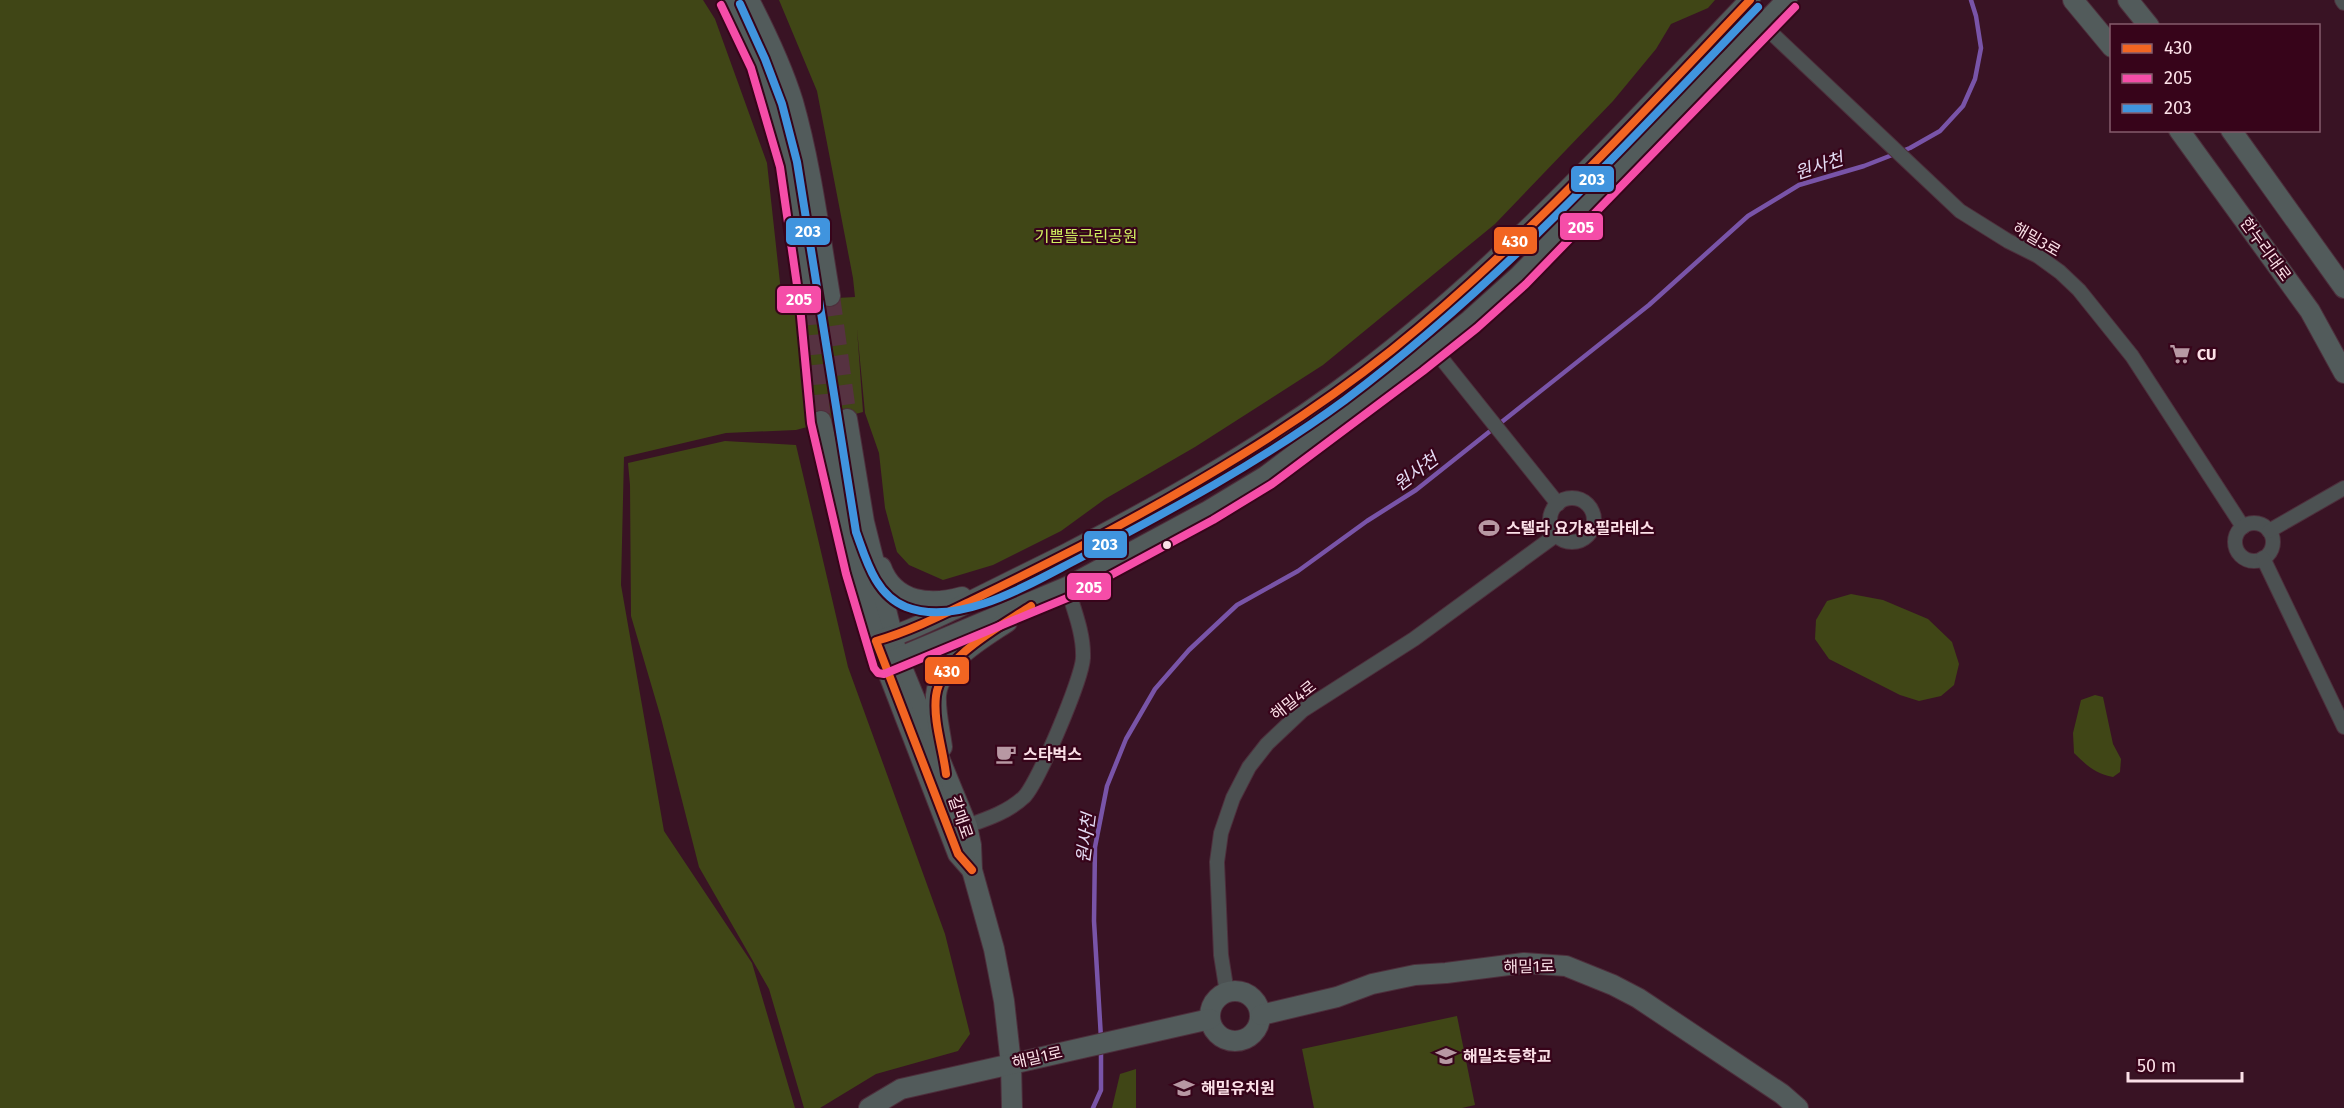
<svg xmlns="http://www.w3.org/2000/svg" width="2344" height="1108" font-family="'Fira Sans','Noto Sans KR',sans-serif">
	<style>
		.green { fill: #404616 }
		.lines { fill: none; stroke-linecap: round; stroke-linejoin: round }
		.stream { stroke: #7954a8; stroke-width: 4.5 }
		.secondary-tunnel { stroke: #563241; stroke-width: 20; stroke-dasharray: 20 10; stroke-linecap: butt }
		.street-casing { stroke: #4d2f3c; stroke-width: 16 }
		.secondary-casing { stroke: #4d2f3c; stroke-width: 22 }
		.street { stroke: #4c5152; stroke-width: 14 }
		.secondary { stroke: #525b5b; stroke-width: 20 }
		.bus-1-casing { stroke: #37041a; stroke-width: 12 }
		.bus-2-casing { stroke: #37041a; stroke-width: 12 }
		.bus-3-casing { stroke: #37041a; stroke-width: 12 }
		.bus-1 { stroke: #f26522; stroke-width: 8 }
		.bus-2 { stroke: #f54da8; stroke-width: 8 }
		.bus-3 { stroke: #4094de; stroke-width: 8 }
		.bus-dot { fill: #fbe0e7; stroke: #37041a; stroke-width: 2 }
		.labels { text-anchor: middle; stroke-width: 4.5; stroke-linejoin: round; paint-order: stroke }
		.park-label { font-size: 16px; fill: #cfef60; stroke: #37041a }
		.street-label { font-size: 16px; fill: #fbe0e7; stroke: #37041a }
		.poi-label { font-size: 16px; font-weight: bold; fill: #fbe0e7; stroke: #37041a; text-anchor: start }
		.water-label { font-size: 18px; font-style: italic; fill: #e5ddf5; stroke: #37041a }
		.line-badge { stroke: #37041a; stroke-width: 2 }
		.badge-label { font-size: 16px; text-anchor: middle; font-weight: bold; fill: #fff }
	</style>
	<rect width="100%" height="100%" fill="#391324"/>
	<g class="green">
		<polygon points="0,0 703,0 715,19 767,163 782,301 855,297 853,278 817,91 779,0 1715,0 1708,8 1671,24 1656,49 1613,101 1495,224 1323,365 1195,447 1105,499 1061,531 993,565 943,580 909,565 897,552 885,508 879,453 865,413 857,329 863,412 796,430 726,433 624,457 621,585 664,831 752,963 795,1108 0,1108"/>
		<polygon points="725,441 796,445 848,667 945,934 970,1034 958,1051 876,1074 820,1108 804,1108 769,989 699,867 661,718 631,616 630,485 628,463"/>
		<polygon points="1851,594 1883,600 1928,619 1952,642 1959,664 1954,685 1941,696 1919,701 1900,695 1829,659 1815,639 1816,620 1827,601"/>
		<path d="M2095 695 2103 697 2113 744 2121 759 2120 772 2113 777C2096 774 2086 765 2074 753L2073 733 2081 700Z"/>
		<polygon points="1457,1016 1475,1105 1462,1108 1314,1108 1302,1049"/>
		<polygon points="1136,1069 1136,1108 1112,1108 1120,1074"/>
	</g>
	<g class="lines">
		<g class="stream">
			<polyline points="1101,1038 1094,921 1095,847 1107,786 1126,739 1155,689 1189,650 1237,605 1298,571 1367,521 1416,490 1649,305 1748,216 1799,185 1864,166 1910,148 1940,131 1963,106 1975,79 1981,48 1976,16 1971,0"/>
			<polyline points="1093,1108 1101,1090 1101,1049"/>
		</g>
		<g class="secondary-tunnel">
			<polyline points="830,296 847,419"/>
			<polyline points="810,305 821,421"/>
		</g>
		<g class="street-casing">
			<g id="street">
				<polyline points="2342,0 2344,3"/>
				<polyline points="1764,26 1960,211 2008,241 2038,256 2060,272 2079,290 2132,356 2243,527"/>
				<polyline points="1417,328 1558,504"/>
				<circle cx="1572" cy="520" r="22"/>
				<circle cx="2254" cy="542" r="19"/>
				<polyline points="2269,531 2344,488"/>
				<polyline points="2263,558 2344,727"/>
				<path d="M967 826C987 819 1008 812 1024 797 1038 783 1082 679 1083 658 1084 634 1074 610 1067 587"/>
				<polyline points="1227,993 1221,955 1217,862 1221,833 1233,798 1249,767 1267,744 1303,710 1414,639 1556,535"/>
			</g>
		</g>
		<g class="secondary-casing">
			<g id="secondary">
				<polyline points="730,0 761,64 790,165 810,305"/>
				<path d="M749 0C766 33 782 66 793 102 811 165 819 231 830 296"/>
				<polyline points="2073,0 2112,47"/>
				<polyline points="2128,0 2149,26"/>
				<polyline points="2179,130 2310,311 2344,373"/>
				<polyline points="2231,130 2344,288"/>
				<polyline points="847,419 864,522 898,658 967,826 971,845 972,870 994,949 1004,1001 1011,1064 1012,1108"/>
				<polyline points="821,421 856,572 876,641 958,854 972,870"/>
				<path d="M881 567C894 603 930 606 962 597"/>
				<path d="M876 641C904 634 931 620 957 608 994 590 1030 572 1066 554 1158 506 1251 454 1335 393 1490 281 1618 138 1750 0"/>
				<polyline points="884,664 1067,587 1208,511 1266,476 1416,363 1470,320 1519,276 1787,0"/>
				<path d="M942 747C940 731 935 712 936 695 939 663 983 638 1007 622"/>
				<circle cx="1235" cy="1016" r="25"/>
				<polyline points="1261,1015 1337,997 1372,984 1415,975 1446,973 1524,963 1566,966 1613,985 1638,998 1782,1094 1798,1108"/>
				<polyline points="869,1108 901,1089 1210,1019"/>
			</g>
		</g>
		<use href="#street" class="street"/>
		<use href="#secondary" class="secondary"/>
		<g class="bus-1-casing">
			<g id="bus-1">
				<path d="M946 774C943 749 933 721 936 696 941 657 1001 626 1031 606"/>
				<path d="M972 870 958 854 876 641C911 631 944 614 977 598 1012 581 1046 564 1081 546 1189 489 1295 427 1392 350 1522 245 1635 121 1750 0"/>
			</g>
		</g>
		<g class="bus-2-casing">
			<polyline id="bus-2" points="721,5 751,68 780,167 800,306 811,423 846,574 874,668 878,673 884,674 1072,596 1213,520 1272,484 1423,371 1477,328 1526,284 1795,7"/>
		</g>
		<g class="bus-3-casing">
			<path id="bus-3" d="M740 4 765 59 782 104 797 162 856 532C866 559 875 595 906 607 960 628 1033 582 1080 558 1171 510 1262 461 1345 400 1498 285 1626 145 1758 7"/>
		</g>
		<use href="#bus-1" class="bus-1"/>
		<use href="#bus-2" class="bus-2"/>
		<use href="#bus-3" class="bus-3"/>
	</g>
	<defs>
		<g id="supermarket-bare" transform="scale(1.62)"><path d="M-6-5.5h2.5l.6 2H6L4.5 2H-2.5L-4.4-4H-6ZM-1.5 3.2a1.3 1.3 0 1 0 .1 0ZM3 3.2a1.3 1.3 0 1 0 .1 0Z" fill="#b798a3" stroke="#37041a" stroke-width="2.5" paint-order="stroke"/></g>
		<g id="stadium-bare" transform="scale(1.62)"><path d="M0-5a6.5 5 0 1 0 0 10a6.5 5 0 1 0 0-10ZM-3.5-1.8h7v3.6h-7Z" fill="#b798a3" stroke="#37041a" stroke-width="2.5" paint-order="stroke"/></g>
		<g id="cafe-bare" transform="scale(1.62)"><path d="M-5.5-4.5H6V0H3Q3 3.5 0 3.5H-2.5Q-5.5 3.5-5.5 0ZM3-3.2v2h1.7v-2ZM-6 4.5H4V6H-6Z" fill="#b798a3" stroke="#37041a" stroke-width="2.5" paint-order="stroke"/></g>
		<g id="school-bare" transform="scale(1.62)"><path d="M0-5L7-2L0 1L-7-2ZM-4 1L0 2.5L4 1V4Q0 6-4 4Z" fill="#b798a3" stroke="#37041a" stroke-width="2.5" paint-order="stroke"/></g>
	</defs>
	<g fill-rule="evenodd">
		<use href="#supermarket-bare" x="2180" y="354"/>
		<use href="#stadium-bare" x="1489" y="528"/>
		<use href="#cafe-bare" x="1006" y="754"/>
		<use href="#school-bare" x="1446" y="1056"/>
		<use href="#school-bare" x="1184" y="1088"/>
	</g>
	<circle class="bus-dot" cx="1167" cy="545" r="5"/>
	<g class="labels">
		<g class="park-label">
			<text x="1086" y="242">기쁨뜰근린공원</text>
		</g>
		<g class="street-label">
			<text transform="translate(2037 239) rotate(30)" y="6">해밀3로</text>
			<text transform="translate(2266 249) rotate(54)" y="6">한누리대로</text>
			<text transform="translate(1293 700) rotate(-38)" y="6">해밀4로</text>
			<text transform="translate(961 817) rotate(71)" y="6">갈매로</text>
			<text transform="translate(1529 966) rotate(-1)" y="6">해밀1로</text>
			<text transform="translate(1037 1057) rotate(-13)" y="6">해밀1로</text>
		</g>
		<g class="poi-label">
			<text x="2197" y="360">CU</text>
			<text x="1506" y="534">스텔라 요가&amp;필라테스</text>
			<text x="1023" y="760">스타벅스</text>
			<text x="1463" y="1062">해밀초등학교</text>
			<text x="1201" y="1094">해밀유치원</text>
		</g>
		<g class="water-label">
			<text transform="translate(1819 166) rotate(-18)" y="6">원사천</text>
			<text transform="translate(1416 472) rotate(-37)" y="6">원사천</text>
			<text transform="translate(1086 838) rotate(-83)" y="6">원사천</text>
		</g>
	</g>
	<g class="line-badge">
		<rect x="1570" y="165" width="45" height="28" rx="6" fill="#4094de"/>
		<rect x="1559" y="212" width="45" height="29" rx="6" fill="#f54da8"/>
		<rect x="785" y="217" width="46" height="29" rx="6" fill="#4094de"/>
		<rect x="1493" y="226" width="45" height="29" rx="6" fill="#f26522"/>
		<rect x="776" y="285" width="46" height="29" rx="6" fill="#f54da8"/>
		<rect x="1083" y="530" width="45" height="29" rx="6" fill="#4094de"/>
		<rect x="1066" y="572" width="46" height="29" rx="6" fill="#f54da8"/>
		<rect x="924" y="656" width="46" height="29" rx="6" fill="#f26522"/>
	</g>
	<g class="badge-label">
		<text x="1592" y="185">203</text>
		<text x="1581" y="233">205</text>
		<text x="808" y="237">203</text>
		<text x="1515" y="247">430</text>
		<text x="799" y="305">205</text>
		<text x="1105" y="550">203</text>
		<text x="1089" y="593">205</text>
		<text x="947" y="677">430</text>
	</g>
	<rect x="2110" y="24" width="210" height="108" fill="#37041a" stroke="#855c6c" stroke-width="1.5"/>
	<rect x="2122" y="44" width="30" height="9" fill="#f26522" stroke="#855c6c" stroke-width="1.5"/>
	<text x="2164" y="54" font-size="18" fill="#fbe0e7">430</text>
	<rect x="2122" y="74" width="30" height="9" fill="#f54da8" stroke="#855c6c" stroke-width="1.5"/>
	<text x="2164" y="84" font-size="18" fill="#fbe0e7">205</text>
	<rect x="2122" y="104" width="30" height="9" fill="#4094de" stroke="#855c6c" stroke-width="1.5"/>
	<text x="2164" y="114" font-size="18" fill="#fbe0e7">203</text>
	<path d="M2128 1072v9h114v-9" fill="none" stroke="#fbe0e7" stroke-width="3"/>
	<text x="2137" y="1072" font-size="18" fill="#fbe0e7" stroke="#37041a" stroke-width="4.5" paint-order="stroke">50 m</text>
</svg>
